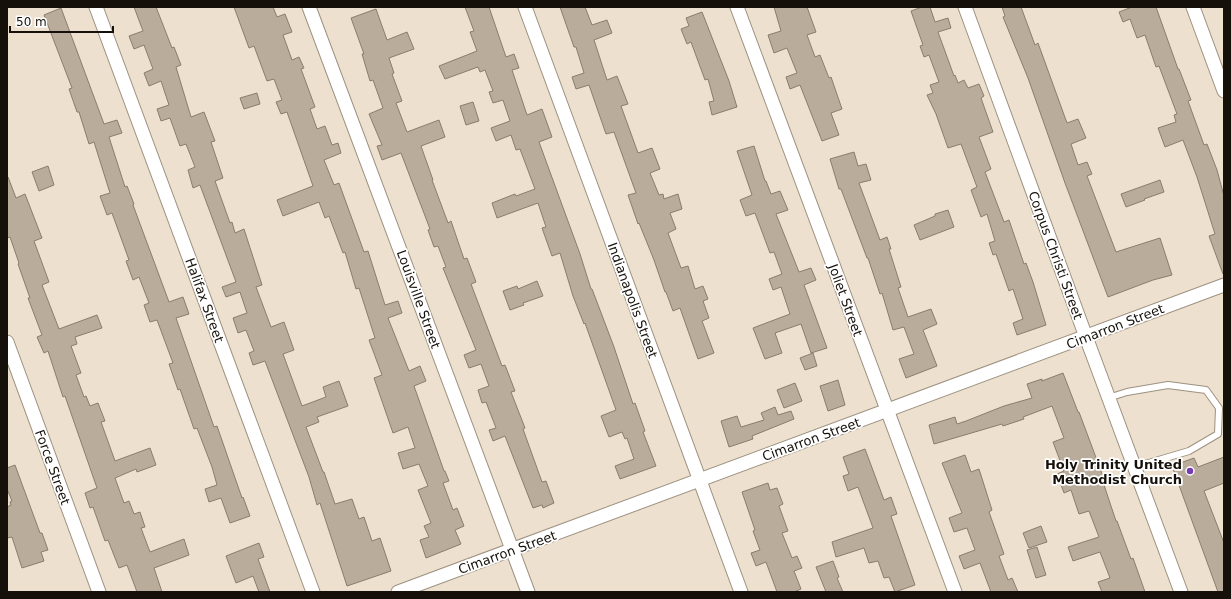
<svg xmlns="http://www.w3.org/2000/svg" width="1231" height="599" font-family="'DejaVu Sans',sans-serif">
	<style>
		.building { fill: #b9ac9b; stroke: #897d6d }
		.lines { fill: none; stroke-linecap: round; stroke-linejoin: round }
		.lane-casing { stroke: #9d9180; stroke-width: 8 }
		.street-casing { stroke: #9d9180; stroke-width: 15 }
		.lane { stroke: #fff; stroke-width: 6 }
		.street { stroke: #fff; stroke-width: 13 }
		.poi-dot { fill: #773cb2; stroke: #fff; stroke-width: 1.5 }
		.labels { text-anchor: middle; stroke-width: 3.5; stroke-linejoin: round; paint-order: stroke }
		.street-label { font-size: 13px; fill: #15100a; stroke: #fff }
		.poi-label { font-size: 13px; font-weight: bold; fill: #15100a; stroke: #fff; text-anchor: end }
	</style>
	<rect width="100%" height="100%" fill="#ede0ce"/>
	<g class="building">
		<polygon points="134,7 156,7 172,48 174,47 181,65 176,67 191,117 204,112 215,141 211,142 223,178 215,181 230,223 232,222 235,233 244,229 262,285 256,287 271,327 284,322 294,350 283,354 302,406 326,397 323,387 339,381 348,406 317,417 319,422 306,427 323,472 324,472 335,504 352,499 359,519 364,517 372,541 380,538 391,571 347,586 320,503 317,505 309,477 265,361 253,365 249,353 254,351 246,330 238,333 233,318 247,313 240,292 226,297 222,287 236,282 200,185 193,188 188,170 195,167 186,144 180,146 170,118 161,121 157,109 169,105 161,81 149,86 144,73 153,69 144,45 134,49 129,36 143,31"/>
		<polygon points="234,7 273,7 277,17 285,14 292,32 283,35 292,60 299,57 304,68 301,69 315,107 310,109 317,129 325,126 332,145 338,143 341,153 324,160 334,185 339,183 364,252 368,251 385,305 398,301 402,313 388,318 409,371 420,366 426,381 414,386 444,471 445,471 449,481 443,483 453,510 457,508 464,526 455,530 461,544 426,558 420,540 429,537 424,526 431,523 418,490 428,486 419,464 403,469 398,453 415,448 408,427 393,433 374,378 382,375 369,340 375,338 359,288 356,289 345,252 343,253 329,216 325,218 319,202 283,216 277,200 313,186 287,112 281,114 276,102 282,100 274,79 267,81 254,46 249,48"/>
		<polygon points="465,7 489,7 506,57 514,54 519,68 512,70 527,115 542,109 552,137 539,142 580,254 591,289 592,289 614,347 633,404 635,403 645,431 643,432 656,466 620,479 615,466 634,459 627,438 625,439 622,432 609,437 601,416 616,410 585,323 584,324 573,296 560,253 552,256 542,228 546,227 538,203 497,218 492,203 515,194 516,196 535,189 520,149 516,150 511,135 496,141 491,128 510,121 503,100 493,103 489,92 493,91 485,70 480,72 478,67 445,79 439,66 477,51 470,32 474,31"/>
		<polygon points="560,7 585,7 592,25 607,20 612,33 594,40 607,80 617,76 628,104 621,106 638,153 652,148 660,169 650,173 659,195 663,194 664,199 678,194 682,209 670,213 676,229 668,233 681,268 688,266 695,289 703,286 708,299 703,301 709,318 702,321 714,353 698,359 680,308 673,311 666,292 665,292 654,260 639,223 638,224 628,195 636,193 614,132 606,134 589,85 576,89 572,77 584,73 576,47 574,47"/>
		<polygon points="774,7 807,7 816,32 807,35 815,57 820,55 829,78 831,77 842,109 831,113 839,135 822,141 800,85 790,89 786,77 797,73 787,48 774,53 768,35 781,31"/>
		<polygon points="922,7 930,7 935,22 948,18 951,28 938,32 954,76 955,75 958,83 964,80 968,88 979,84 984,96 981,98 993,132 979,137 991,169 985,172 1004,222 1009,220 1024,264 1026,263 1033,282 1046,325 1017,335 1013,323 1023,319 1013,289 1009,291 996,254 993,255 989,243 995,241 987,214 981,217 971,190 977,187 961,144 948,148 936,114 927,95 933,93 930,85 939,82 929,55 924,57 920,46 923,45 911,11"/>
		<polygon points="1002,7 1021,7 1035,45 1038,43 1067,123 1078,119 1086,138 1071,144 1078,165 1087,162 1092,174 1087,176 1116,252 1160,238 1172,275 1153,280 1108,297 1065,183 1028,78 1003,17 1005,16"/>
		<polygon points="1132,7 1156,7 1178,69 1179,69 1191,100 1188,101 1204,145 1207,144 1217,170 1224,196 1224,274 1223,274 1209,236 1215,234 1197,177 1183,140 1165,147 1158,128 1176,122 1174,115 1177,114 1159,66 1156,67 1145,35 1137,38 1130,19 1123,22 1119,12"/>
		<polygon points="61,8 104,124 117,120 122,133 109,137 125,187 127,186 134,204 133,205 169,302 183,297 189,314 176,318 214,427 217,426 242,498 243,497 250,516 230,523 221,498 209,502 205,489 217,485 212,467 197,428 194,429 180,389 178,390 169,364 173,363 157,320 150,322 144,305 149,303 139,277 133,280 126,261 129,260 112,213 107,215 100,196 110,193 94,142 89,144 79,112 77,112 69,89 72,88 44,15"/>
		<polygon points="376,9 387,40 407,32 414,49 389,58 394,73 392,74 402,101 396,103 407,132 439,120 445,137 421,146 433,180 432,180 448,223 451,221 464,259 467,258 476,282 471,284 502,366 505,365 515,391 511,392 525,428 523,429 542,482 546,481 554,503 543,508 542,505 533,508 505,436 493,441 489,430 496,428 486,402 482,403 478,390 489,386 481,364 469,368 464,355 476,350 443,268 446,267 438,246 434,247 428,230 430,229 401,153 382,160 377,146 382,145 369,114 383,108 373,80 370,81 362,54 364,54 351,18"/>
		<polygon points="702,12 729,81 737,107 712,115 709,102 714,101 708,79 705,80 691,42 687,44 681,29 689,26 686,18"/>
		<polygon points="257,93 260,104 244,109 240,98"/>
		<polygon points="473,102 479,121 466,125 460,106"/>
		<polygon points="754,146 765,181 766,181 771,194 780,191 788,210 776,214 799,272 811,268 816,280 804,285 827,348 811,353 801,324 775,333 782,353 765,359 753,328 790,314 781,287 773,290 769,279 782,274 774,252 770,253 755,213 746,216 740,200 752,195 737,151"/>
		<polygon points="854,152 858,166 866,164 871,180 859,183 880,240 887,237 891,249 889,249 901,287 898,288 908,317 931,309 937,324 923,330 937,366 906,378 899,359 914,354 904,327 893,330 882,293 880,294 868,258 867,258 841,189 839,189 830,159"/>
		<polygon points="48,166 54,185 39,191 32,172"/>
		<polygon points="7,177 8,177 16,198 25,194 42,238 34,241 49,282 42,285 59,329 97,315 102,328 75,337 77,344 71,346 81,373 76,375 84,397 86,396 90,406 98,403 105,421 101,422 115,461 150,448 156,465 137,472 136,469 115,478 124,503 129,501 134,514 140,512 145,527 141,528 150,552 184,539 189,555 154,568 162,592 137,592 127,565 119,568 108,540 105,541 93,507 90,508 85,493 97,488 65,396 63,397 48,351 44,353 37,337 42,335 28,298 30,298 18,264 19,263 10,237 7,238"/>
		<polygon points="1160,180 1164,192 1144,199 1145,200 1126,207 1121,194"/>
		<polygon points="948,210 954,227 920,240 914,225 935,216 935,214"/>
		<polygon points="537,281 543,296 523,303 524,305 510,310 503,291 517,286 518,289"/>
		<polygon points="813,353 817,366 805,370 800,358"/>
		<polygon points="1063,373 1078,412 1079,412 1104,479 1102,479 1116,521 1117,521 1131,559 1133,558 1145,592 1102,592 1098,582 1110,578 1100,552 1073,561 1068,547 1099,537 1089,511 1079,514 1071,490 1064,493 1057,474 1064,471 1053,442 1064,438 1052,406 1023,417 1024,419 1003,426 1002,424 934,444 929,425 955,417 957,424 966,421 1004,406 1032,398 1027,384 1042,379 1042,381"/>
		<polygon points="838,380 845,405 828,411 820,386"/>
		<polygon points="795,383 802,401 784,408 777,390"/>
		<polygon points="775,407 778,415 791,411 794,419 752,436 753,439 729,447 721,421 737,416 741,427 764,420 761,413"/>
		<polygon points="865,449 884,500 891,497 897,514 891,516 915,585 895,592 889,577 884,578 878,561 869,563 864,548 836,557 832,542 873,528 858,487 848,491 843,476 849,474 843,457"/>
		<polygon points="965,455 971,472 979,469 992,510 989,512 1004,554 999,556 1008,580 1012,578 1018,592 991,592 980,563 964,569 959,556 975,550 967,528 954,532 949,518 962,513 942,463"/>
		<polygon points="1224,457 1224,483 1204,491 1224,543 1224,592 1218,592 1172,466 1194,458 1198,467"/>
		<polygon points="15,465 40,533 42,533 48,550 41,552 44,561 22,568 12,537 7,538 7,507 11,505 10,502 12,501 7,489 7,468"/>
		<polygon points="768,483 770,490 777,488 783,504 779,506 788,531 782,533 792,558 797,556 802,568 794,571 801,589 794,592 777,592 766,562 756,566 751,553 760,550 753,531 755,530 742,492"/>
		<polygon points="1041,526 1047,542 1029,548 1023,533"/>
		<polygon points="259,543 264,557 258,559 270,592 259,592 253,576 236,583 226,556"/>
		<polygon points="1037,547 1046,575 1036,578 1027,550"/>
		<polygon points="833,561 839,577 837,578 843,592 826,592 816,567"/>
	</g>
	<g class="lines">
		<g class="lane-casing">
			<polyline id="lane" points="1108,398 1127,392 1168,385 1206,390 1219,408 1218,434 1189,451 1135,467"/>
		</g>
		<g class="street-casing">
			<g id="street">
				<polyline points="96,7 313,592"/>
				<polyline points="309,7 528,592"/>
				<polyline points="525,7 741,592"/>
				<polyline points="737,7 955,592"/>
				<polyline points="965,7 1086,337 1181,592"/>
				<polyline points="1193,7 1224,91"/>
				<polyline points="7,342 99,592"/>
				<polyline points="398,592 1224,285"/>
			</g>
		</g>
		<use href="#lane" class="lane"/>
		<use href="#street" class="street"/>
	</g>
	<circle class="poi-dot" cx="1190" cy="471" r="4"/>
	<g class="labels">
		<g class="street-label">
			<text transform="translate(1056 255) rotate(70)" y="5">Corpus Christi Street</text>
			<text transform="translate(419 299) rotate(70)" y="5">Louisville Street</text>
			<text transform="translate(205 300) rotate(70)" y="5">Halifax Street</text>
			<text transform="translate(633 300) rotate(70)" y="5">Indianapolis Street</text>
			<text transform="translate(846 300) rotate(70)" y="5">Joliet Street</text>
			<text transform="translate(1115 326) rotate(-21)" y="5">Cimarron Street</text>
			<text transform="translate(811 439) rotate(-20)" y="5">Cimarron Street</text>
			<text transform="translate(53 467) rotate(70)" y="5">Force Street</text>
			<text transform="translate(507 552) rotate(-20)" y="5">Cimarron Street</text>
		</g>
		<g class="poi-label">
			<text x="1182" y="469">Holy Trinity United<tspan x="1182" dy="15">Methodist Church</tspan></text>
		</g>
	</g>
	<rect width="1231" height="599" fill="none" stroke="#15100a" stroke-width="16"/>
	<path d="M10 26v6h103v-6" fill="none" stroke="#15100a" stroke-width="2"/>
	<text x="16" y="26" font-size="12" fill="#15100a" stroke="#ffffff" stroke-width="3" paint-order="stroke">50 m</text>
</svg>
